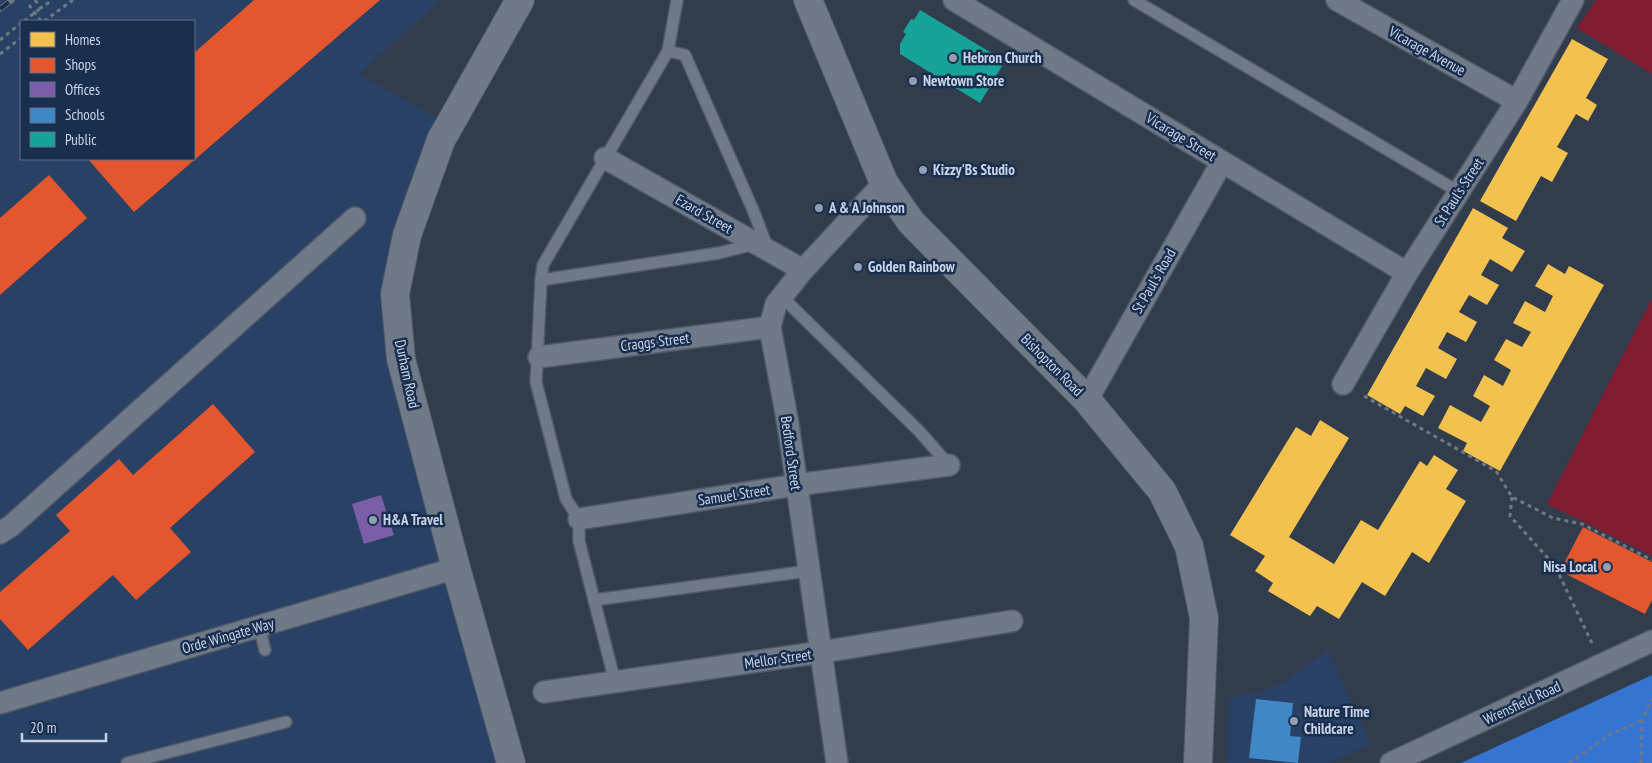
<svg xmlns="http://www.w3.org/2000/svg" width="1652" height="763" font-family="'PT Sans Narrow',sans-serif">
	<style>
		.built { fill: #294165; fill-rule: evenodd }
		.green { fill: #811d30 }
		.water { fill: #3674d1 }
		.homes { fill: #f2c14e }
		.shops { fill: #e4572e }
		.offices { fill: #7b5ea7 }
		.schools { fill: #3f88c5 }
		.public { fill: #17a398 }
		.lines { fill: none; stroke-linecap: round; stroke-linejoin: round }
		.lane-casing { stroke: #4f5968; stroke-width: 14 }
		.street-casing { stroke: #4f5968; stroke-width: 24 }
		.secondary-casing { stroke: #4f5968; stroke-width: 30 }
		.path { stroke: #707885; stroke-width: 3; stroke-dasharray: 4 4; stroke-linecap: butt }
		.lane { stroke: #707988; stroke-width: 11 }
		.street { stroke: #707988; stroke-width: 21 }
		.secondary { stroke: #707988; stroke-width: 28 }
		.rail-casing { stroke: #6c7583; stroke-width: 5.5 }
		.rail { stroke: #1a2e4e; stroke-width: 4; stroke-dasharray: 11; stroke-linecap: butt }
		.path-bridge { stroke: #707885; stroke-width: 3; stroke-dasharray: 4 4; stroke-linecap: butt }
		.poi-dot { fill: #929fb2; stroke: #1a2e4e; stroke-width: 2 }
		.labels { text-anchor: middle; stroke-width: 5; stroke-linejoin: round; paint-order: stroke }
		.street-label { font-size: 15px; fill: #c7d4e9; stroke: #1a2e4e }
		.poi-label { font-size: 15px; font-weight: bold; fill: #c7d4e9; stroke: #1a2e4e; text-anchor: start }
	</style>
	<rect width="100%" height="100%" fill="#313c4d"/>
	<g class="built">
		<path d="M0 0H440L359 74 460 131 399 303 525 763H0ZM21 21H194V159H21Z"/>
		<polygon points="1328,650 1371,744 1329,763 1227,763 1229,698 1258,693 1284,682"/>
	</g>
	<g class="green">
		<polygon points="1596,0 1652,0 1652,74 1577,28"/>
		<polygon points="1652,298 1652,556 1547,504"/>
	</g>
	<polygon class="water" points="1652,675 1652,763 1461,763"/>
	<g class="homes">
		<polygon points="1572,39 1608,59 1586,98 1597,105 1588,121 1576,114 1557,147 1568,153 1552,182 1541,176 1516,221 1480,201"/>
		<polygon points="1473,208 1508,228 1502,238 1525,251 1512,272 1490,259 1481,275 1499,285 1487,305 1469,295 1459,312 1477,322 1466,342 1447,332 1438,348 1457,359 1446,379 1426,368 1416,386 1435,396 1423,416 1405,406 1400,414 1367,395"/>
		<polygon points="1548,264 1565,274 1569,266 1604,285 1500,471 1463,451 1467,443 1438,428 1450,405 1481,422 1490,406 1473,396 1484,375 1503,386 1511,370 1494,360 1506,339 1522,347 1531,332 1513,323 1525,301 1545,312 1553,296 1535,286"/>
		<polygon points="1320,420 1349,438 1289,537 1334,564 1361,520 1378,530 1420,461 1427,466 1434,455 1458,470 1446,489 1466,501 1429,563 1412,552 1385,596 1362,582 1339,619 1317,606 1310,616 1268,591 1273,583 1255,571 1265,556 1230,535 1296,427 1311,436"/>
	</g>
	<g class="shops">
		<polygon points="254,0 380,0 134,212 88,159 194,159 194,53"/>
		<polygon points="49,175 87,218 0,295 0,218"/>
		<polygon points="213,404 255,452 170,528 191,552 136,600 113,575 28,650 0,619 0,592 70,531 56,515 119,459 133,475"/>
		<polygon points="1583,527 1652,562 1652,600 1645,614 1560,571"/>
	</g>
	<polygon class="offices" points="381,495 394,535 364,544 352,504"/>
	<polygon class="schools" points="1256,699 1293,703 1290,736 1301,737 1298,763 1249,758"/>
	<polygon class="public" points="920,10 1005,61 980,103 900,54 900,44 906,34 903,32 911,19 914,20"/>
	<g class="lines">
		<g class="lane-casing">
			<g id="lane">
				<polyline points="1134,0 1459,192"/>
				<polyline points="668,51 677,0"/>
				<polyline points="541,280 719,253 755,244"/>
				<polyline points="782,297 919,431 949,465"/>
				<polyline points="594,600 808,571"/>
				<polyline points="259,626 265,650"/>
				<polyline points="615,682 579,541 579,519 566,499 536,382 541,280 543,265 668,51 685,55 753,210 768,249"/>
				<polyline points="127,763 286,722"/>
			</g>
		</g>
		<g class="street-casing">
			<g id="street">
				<polyline points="954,0 1407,273"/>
				<polyline points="1337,0 1517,101"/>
				<polyline points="605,158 803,270"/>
				<polyline points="539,357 770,327"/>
				<polyline points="1343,384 1407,273 1517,101 1573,0"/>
				<polyline points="1087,400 1222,162"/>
				<polyline points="579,519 796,485 949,465"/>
				<polyline points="0,533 11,526 355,218"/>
				<polyline points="544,692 822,652 1012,621"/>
				<polyline points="0,703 456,568"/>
				<polyline points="837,763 788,424 770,327 776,304 803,270 884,183"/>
				<polyline points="1391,763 1652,641"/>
			</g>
		</g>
		<g class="secondary-casing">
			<g id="secondary">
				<polyline points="808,0 884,183 911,222 1087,400 1162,491 1189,546 1204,618 1198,763"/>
				<polyline points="511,763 456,568 401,359 395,294 407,235 441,140 520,0"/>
			</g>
		</g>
		<g class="path">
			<polyline points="35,0 41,8 52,0"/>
			<polyline points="29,5 41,21"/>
			<polyline points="44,21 73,0"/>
			<polyline points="0,40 21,23"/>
			<polyline points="0,54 21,38"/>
			<polyline points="1364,396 1496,471 1512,497 1553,518 1582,524 1652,560"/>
			<polyline points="1512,497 1510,516 1555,566 1592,643"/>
			<polyline points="1569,763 1609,735 1642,720"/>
			<polyline points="1641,763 1642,720 1652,699"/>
		</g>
		<use href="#lane" class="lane"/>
		<use href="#street" class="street"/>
		<use href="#secondary" class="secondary"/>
		<g class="rail-casing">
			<polyline id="rail" points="0,9 12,0"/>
		</g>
		<use href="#rail" class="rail"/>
		<polyline class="path-bridge" points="24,21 41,8"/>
	</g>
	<g class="poi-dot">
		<circle cx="953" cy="58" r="5"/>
		<circle cx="913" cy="81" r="5"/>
		<circle cx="923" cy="170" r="5"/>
		<circle cx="819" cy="208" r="5"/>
		<circle cx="858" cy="267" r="5"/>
		<circle cx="373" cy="520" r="5"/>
		<circle cx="1607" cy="567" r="5"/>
		<circle cx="1294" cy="721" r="5"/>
	</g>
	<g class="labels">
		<g class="street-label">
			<text transform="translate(1427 51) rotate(29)" y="5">Vicarage Avenue</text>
			<text transform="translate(1181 137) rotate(31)" y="5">Vicarage Street</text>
			<text transform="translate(1459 192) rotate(-57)" y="5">St Paul's Street</text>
			<text transform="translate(704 214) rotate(30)" y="5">Ezard Street</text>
			<text transform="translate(1154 281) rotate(-60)" y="5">St Paul's Road</text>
			<text transform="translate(655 342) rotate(-7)" y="5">Craggs Street</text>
			<text transform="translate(1052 365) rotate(45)" y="5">Bishopton Road</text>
			<text transform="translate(407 374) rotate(78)" y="5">Durham Road</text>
			<text transform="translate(791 453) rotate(82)" y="5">Bedford Street</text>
			<text transform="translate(734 495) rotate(-9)" y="5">Samuel Street</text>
			<text transform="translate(228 636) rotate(-16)" y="5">Orde Wingate Way</text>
			<text transform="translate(778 659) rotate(-8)" y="5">Mellor Street</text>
			<text transform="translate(1522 703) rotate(-25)" y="5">Wrensfield Road</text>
		</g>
		<g class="poi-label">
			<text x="963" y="63">Hebron Church</text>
			<text x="923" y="86">Newtown Store</text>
			<text x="933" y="175">Kizzy'Bs Studio</text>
			<text x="829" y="213">A &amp; A Johnson</text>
			<text x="868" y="272">Golden Rainbow</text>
			<text x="383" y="525">H&amp;A Travel</text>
			<text x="1597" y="572" text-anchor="end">Nisa Local</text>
			<text x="1304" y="717">Nature Time<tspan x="1304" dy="17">Childcare</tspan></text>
		</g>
	</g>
	<rect x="20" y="20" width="175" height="140" fill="#1a2e4e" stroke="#5f708c"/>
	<rect x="30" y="32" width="25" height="15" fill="#f2c14e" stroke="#5f708c"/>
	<text x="65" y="45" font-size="15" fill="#c7d4e9">Homes</text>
	<rect x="30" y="58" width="25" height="15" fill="#e4572e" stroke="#5f708c"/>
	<text x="65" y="70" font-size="15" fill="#c7d4e9">Shops</text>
	<rect x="30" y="82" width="25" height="15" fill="#7b5ea7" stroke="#5f708c"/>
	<text x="65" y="95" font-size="15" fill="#c7d4e9">Offices</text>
	<rect x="30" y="108" width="25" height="15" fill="#3f88c5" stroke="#5f708c"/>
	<text x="65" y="120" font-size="15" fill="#c7d4e9">Schools</text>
	<rect x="30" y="132" width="25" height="15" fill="#17a398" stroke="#5f708c"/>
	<text x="65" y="145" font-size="15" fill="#c7d4e9">Public</text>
	<path d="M22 733v8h84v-8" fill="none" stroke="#c7d4e9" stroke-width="2.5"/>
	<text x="30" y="733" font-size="15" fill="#c7d4e9" stroke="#1a2e4e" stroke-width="4" paint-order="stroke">20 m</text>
</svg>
